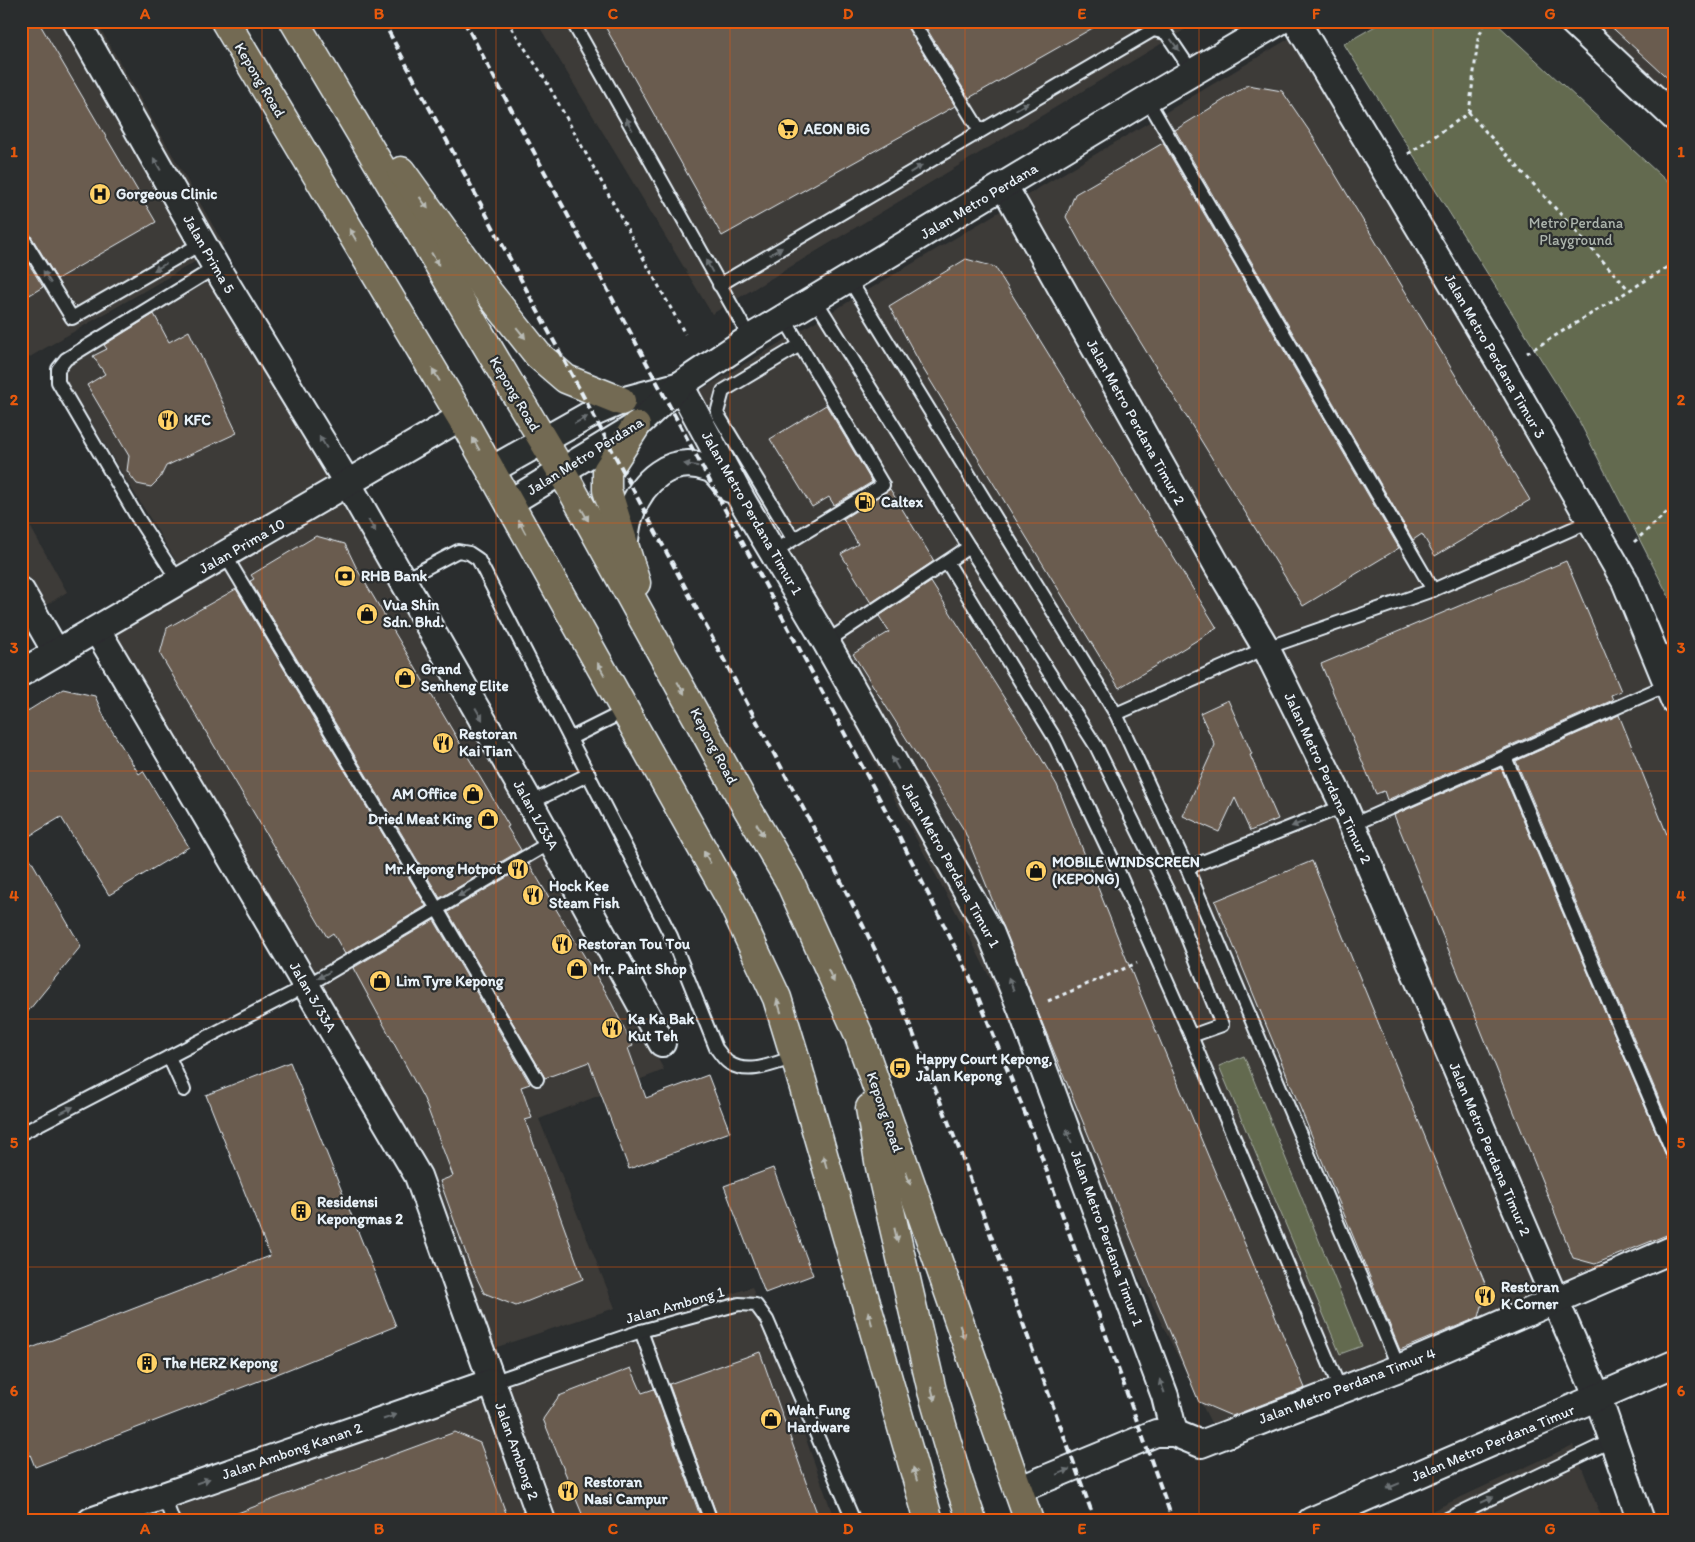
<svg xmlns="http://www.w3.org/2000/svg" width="1695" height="1542" font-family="Itim,sans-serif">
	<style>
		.built { fill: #3d3b38 }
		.green { fill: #636a50; stroke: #a6aea4 }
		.building { fill: #6a5c50; stroke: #e8f1f8 }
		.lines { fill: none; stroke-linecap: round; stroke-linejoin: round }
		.service-casing { stroke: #e8f1f8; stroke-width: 16 }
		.minor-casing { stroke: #e8f1f8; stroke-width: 30 }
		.primary-casing { stroke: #e8f1f8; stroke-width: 31 }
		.path { stroke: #e8f1f8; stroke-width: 3; stroke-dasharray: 4 4; stroke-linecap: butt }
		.service { stroke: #2a2d2e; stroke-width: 12 }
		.minor { stroke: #2a2d2e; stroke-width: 26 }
		.primary { stroke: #736b52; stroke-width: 28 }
		.rail { stroke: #e8f1f8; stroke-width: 4; stroke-dasharray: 8 4; stroke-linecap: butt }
		.oneway { fill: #6c7275 }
		.oneway2 { fill: #b9bbb6 }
		.grid { fill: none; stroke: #e8590c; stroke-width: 1; stroke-opacity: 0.55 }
		.labels { text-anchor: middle; stroke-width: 4.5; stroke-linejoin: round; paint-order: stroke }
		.street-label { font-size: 15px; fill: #e8f1f8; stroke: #2a2d2e }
		.poi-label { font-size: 15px; font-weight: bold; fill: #e8f1f8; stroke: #2a2d2e; text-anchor: start }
		.park-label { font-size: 15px; fill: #acb4ac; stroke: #2a2d2e }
		.neatline { fill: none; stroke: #e8590c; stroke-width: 2 }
		.grid-label { font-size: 16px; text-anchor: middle; font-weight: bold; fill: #e8590c }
	</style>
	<rect width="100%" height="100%" fill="#2a2d2e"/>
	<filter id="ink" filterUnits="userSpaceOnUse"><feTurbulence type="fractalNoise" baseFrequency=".02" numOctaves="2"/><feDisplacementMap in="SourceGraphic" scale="10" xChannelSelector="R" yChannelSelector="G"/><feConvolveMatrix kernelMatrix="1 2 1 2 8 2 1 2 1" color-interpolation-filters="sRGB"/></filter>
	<g filter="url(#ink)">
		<g class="built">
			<polygon points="21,21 96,21 224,245 21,362"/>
			<polygon points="536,21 1199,21 712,314"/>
			<polygon points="1589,21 1674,21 1674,100"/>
			<polygon points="1290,38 1609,575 1674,692 1674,1237 1214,1429 969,936 679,403"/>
			<polygon points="210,280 348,504 573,902 664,1070 539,1119 615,1308 491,1349 428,1173 112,634 192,587 65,380 67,370 71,364"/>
			<polygon points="21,510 67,592 21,621"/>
			<polygon points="752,1287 835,1521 53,1521"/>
			<polygon points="1573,1445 1603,1521 1410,1521"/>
		</g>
		<g class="green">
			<polygon points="1384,21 1494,21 1674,188 1674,602 1672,603 1577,417 1344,44"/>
			<polygon points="1244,1056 1362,1346 1340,1354 1219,1066"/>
		</g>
		<g class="building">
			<polygon points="21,21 38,21 156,222 57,279 28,231 21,227"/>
			<polygon points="602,21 904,21 955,106 722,236"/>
			<polygon points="922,21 1105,21 969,98"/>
			<polygon points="1605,21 1674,21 1674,84 1649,61"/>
			<polygon points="1248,85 1282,91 1310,132 1530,500 1435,556 1422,534 1413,540 1175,130"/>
			<polygon points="1163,143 1399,548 1303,606 1088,257 1066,217 1075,194"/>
			<polygon points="21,251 43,287 21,300"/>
			<polygon points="966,259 995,267 1217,628 1119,688 922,367 889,306"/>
			<polygon points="154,314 169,342 189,331 237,433 166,466 160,478 151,487 137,484 127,471 129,456 87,385 105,374 93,356 107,349 104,345"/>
			<polygon points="826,405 872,482 834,505 829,497 812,507 770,439"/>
			<polygon points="890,489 934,561 871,603 841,554 858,544 843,519"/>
			<polygon points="316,536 345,544 357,569 509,826 507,827 521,850 440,898 250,581 254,579 251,575"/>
			<polygon points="1566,561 1621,691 1611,695 1613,700 1387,800 1384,791 1376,794 1321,664"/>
			<polygon points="931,582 1030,739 1057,785 1136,983 1305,1388 1232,1416 1199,1402 1054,1052 964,830 853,654 889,632 879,616"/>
			<polygon points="236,589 426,906 345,954 333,933 327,937 160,654 167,628"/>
			<polygon points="63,689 95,696 106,721 121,745 139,774 143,771 189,847 109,895 61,817 21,841 21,715"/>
			<polygon points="1228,700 1252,754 1250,755 1278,819 1250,831 1235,798 1219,832 1183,816 1215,745 1200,713"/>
			<polygon points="1619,715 1674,852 1674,1134 1516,761"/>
			<polygon points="1501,768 1667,1158 1670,1162 1674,1163 1674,1232 1595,1264 1573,1258 1394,815"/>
			<polygon points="21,843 81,946 21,1020"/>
			<polygon points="1312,861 1487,1288 1479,1317 1400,1350 1215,901"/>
			<polygon points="529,864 607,994 633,1046 628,1048 646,1098 708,1075 730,1132 629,1169 589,1062 545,1078 448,912"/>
			<polygon points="434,920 530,1084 521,1087 532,1118 525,1120 583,1279 516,1306 484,1293 469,1262 440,1181 453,1176 424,1099 353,968"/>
			<polygon points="290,1062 396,1326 277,1374 35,1467 21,1432 21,1352 270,1256 206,1095"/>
			<polygon points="773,1168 813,1275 765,1293 724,1186"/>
			<polygon points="760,1352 814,1505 820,1521 719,1521 669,1384"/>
			<polygon points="631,1368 642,1393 654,1389 702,1521 585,1521 543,1419 559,1396"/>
			<polygon points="455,1432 480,1443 509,1521 223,1521 222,1519 303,1488"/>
		</g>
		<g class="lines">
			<g class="service-casing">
				<g id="service">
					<polyline points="572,21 750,338"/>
					<polyline points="912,21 980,131"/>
					<polyline points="1147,99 1433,590"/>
					<polyline points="21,235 72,318 202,243"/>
					<polyline points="849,279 1116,714 1187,868 1399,1368"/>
					<polyline points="719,285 1153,30 1166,33 1193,73"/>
					<polyline points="815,299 969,547 1096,746 1173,902 1222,1025 1191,1036"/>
					<polyline points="793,539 717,413 723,391 800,345"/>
					<polyline points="773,552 883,485 784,318"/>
					<polyline points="225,555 437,909 537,1079"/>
					<polyline points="947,562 1056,740 1114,862 1191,1036 1340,1389"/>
					<path d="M403 580 458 551 469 553 478 559 671 936 716 1048C720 1053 724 1060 729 1063 749 1076 775 1063 795 1057"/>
					<polyline points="179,582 137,517 58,382 58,369 66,359 216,267"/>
					<polyline points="826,642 969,547"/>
					<polyline points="1116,714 1266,648 1433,590 1590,521"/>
					<polyline points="571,738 625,711"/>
					<polyline points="1505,757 1674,1155"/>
					<polyline points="530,803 589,774"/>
					<polyline points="1352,825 1667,685"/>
					<polyline points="1187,868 1344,806"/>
					<polyline points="169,1057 184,1090"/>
					<polyline points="24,1132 306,986 551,842"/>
					<polyline points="641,1331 711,1521"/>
					<polyline points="492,1382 641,1331 739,1304 756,1305 767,1320 854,1521"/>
					<polyline points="163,1495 173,1521"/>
					<polyline points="520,1521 539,1514"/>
					<polyline points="1443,1521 1613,1440"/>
				</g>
			</g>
			<g class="minor-casing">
				<g id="minor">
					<polyline points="76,21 216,267 348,484 530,803 662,1043"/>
					<polyline points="1296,21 1503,368 1625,581 1674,700"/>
					<polyline points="1572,21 1674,117"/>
					<polyline points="1004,186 1217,565 1266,648 1344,806 1555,1300 1598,1398 1641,1521"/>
					<polyline points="680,385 743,502 826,642 991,934 1022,1011 1165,1396 1174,1433"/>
					<polyline points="491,470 589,415 621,401 677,386"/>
					<polyline points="509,503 636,426 680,385 750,338 1147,99 1280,21"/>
					<path d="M624 546C626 536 626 525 630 515 641 481 671 454 708 468 716 470 724 483 730 489"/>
					<polyline points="21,591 56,652"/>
					<polyline points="97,630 418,1176 542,1521"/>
					<polyline points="21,673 461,417"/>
					<polyline points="1018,1490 1156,1433 1174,1433 1201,1444 1399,1368 1674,1249"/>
					<polyline points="91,1521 492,1382"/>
					<polyline points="1311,1521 1674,1364"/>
				</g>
			</g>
			<g class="primary-casing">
				<g id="primary">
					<polyline points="225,21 461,417 731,900 777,998 795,1057 929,1521"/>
					<polyline points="294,21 562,472 743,801 789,880 858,1033 1029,1521"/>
					<polyline points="401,171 489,293 538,355 566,379 621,401"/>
					<polyline points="636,426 607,471 607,490 636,583"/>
					<polyline points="870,1108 880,1167 932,1391 957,1477 972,1521"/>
				</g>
			</g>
			<g class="path">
				<polyline points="507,21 545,79 685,334"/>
				<polyline points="1469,113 1478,39 1485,21"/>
				<polyline points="1408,154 1469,113 1629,290"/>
				<polyline points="1527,353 1674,263"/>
				<polyline points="1634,542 1674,506"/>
				<polyline points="1048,1001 1137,963"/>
			</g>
			<use href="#service" class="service"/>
			<use href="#minor" class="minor"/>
			<use href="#primary" class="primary"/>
			<g class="rail">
				<polyline points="383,21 827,853 899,998 963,1159 1095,1521"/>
				<polyline points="464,21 894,826 969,975 1033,1133 1173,1521"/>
			</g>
		</g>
		<defs><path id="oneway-solid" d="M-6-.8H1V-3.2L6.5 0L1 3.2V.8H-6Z" transform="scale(1.25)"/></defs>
		<g class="oneway">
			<use href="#oneway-solid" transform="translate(1175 45) rotate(54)"/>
			<use href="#oneway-solid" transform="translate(1022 106) rotate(-30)"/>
			<use href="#oneway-solid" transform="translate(629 124) rotate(-119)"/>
			<use href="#oneway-solid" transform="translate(157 164) rotate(-120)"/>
			<use href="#oneway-solid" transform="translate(916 169) rotate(-31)"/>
			<use href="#oneway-solid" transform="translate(776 251) rotate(-31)"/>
			<use href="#oneway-solid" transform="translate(709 266) rotate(-118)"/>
			<use href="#oneway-solid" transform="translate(160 267) rotate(150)"/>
			<use href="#oneway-solid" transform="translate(47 277) rotate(-122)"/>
			<use href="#oneway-solid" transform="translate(581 420) rotate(-28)"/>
			<use href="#oneway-solid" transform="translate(323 442) rotate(-121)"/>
			<use href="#oneway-solid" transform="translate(691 465) rotate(-171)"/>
			<use href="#oneway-solid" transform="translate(372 526) rotate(60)"/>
			<use href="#oneway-solid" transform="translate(479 714) rotate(60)"/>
			<use href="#oneway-solid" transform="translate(895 763) rotate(-119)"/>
			<use href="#oneway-solid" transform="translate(1298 824) rotate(158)"/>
			<use href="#oneway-solid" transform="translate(464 893) rotate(150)"/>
			<use href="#oneway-solid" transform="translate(324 975) rotate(150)"/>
			<use href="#oneway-solid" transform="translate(1011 984) rotate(-112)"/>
			<use href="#oneway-solid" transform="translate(67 1110) rotate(-27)"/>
			<use href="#oneway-solid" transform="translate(1069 1136) rotate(-110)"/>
			<use href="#oneway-solid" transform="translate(1162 1386) rotate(-110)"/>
			<use href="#oneway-solid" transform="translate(390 1417) rotate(-19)"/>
			<use href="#oneway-solid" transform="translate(1063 1472) rotate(-23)"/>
			<use href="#oneway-solid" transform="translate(203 1481) rotate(-19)"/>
			<use href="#oneway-solid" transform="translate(1393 1486) rotate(157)"/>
			<use href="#oneway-solid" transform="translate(1487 1500) rotate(-25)"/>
		</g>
		<g class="oneway2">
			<use href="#oneway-solid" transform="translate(424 203) rotate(54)"/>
			<use href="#oneway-solid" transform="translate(353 235) rotate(-121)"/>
			<use href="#oneway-solid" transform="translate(435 259) rotate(59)"/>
			<use href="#oneway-solid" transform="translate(521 333) rotate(51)"/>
			<use href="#oneway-solid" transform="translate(436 375) rotate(-121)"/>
			<use href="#oneway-solid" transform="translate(476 444) rotate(-119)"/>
			<use href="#oneway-solid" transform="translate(585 515) rotate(61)"/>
			<use href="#oneway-solid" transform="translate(522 527) rotate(-118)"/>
			<use href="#oneway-solid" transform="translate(601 669) rotate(-119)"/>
			<use href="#oneway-solid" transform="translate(681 688) rotate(60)"/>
			<use href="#oneway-solid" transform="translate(760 830) rotate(60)"/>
			<use href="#oneway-solid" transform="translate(707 857) rotate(-119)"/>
			<use href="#oneway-solid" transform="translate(831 976) rotate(65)"/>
			<use href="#oneway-solid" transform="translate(779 1006) rotate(-108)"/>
			<use href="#oneway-solid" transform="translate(825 1162) rotate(-106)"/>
			<use href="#oneway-solid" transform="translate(908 1178) rotate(71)"/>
			<use href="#oneway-solid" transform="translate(896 1235) rotate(77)"/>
			<use href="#oneway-solid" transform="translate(870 1318) rotate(-106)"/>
			<use href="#oneway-solid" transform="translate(962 1332) rotate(71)"/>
			<use href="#oneway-solid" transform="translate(933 1394) rotate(75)"/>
			<use href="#oneway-solid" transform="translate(915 1474) rotate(-106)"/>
		</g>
	</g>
	<path class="grid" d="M262 21V1521M496 21V1521M730 21V1521M965 21V1521M1199 21V1521M1433 21V1521M21 275H1674M21 523H1674M21 771H1674M21 1019H1674M21 1267H1674"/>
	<defs>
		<g id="supermarket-disc" transform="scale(1.125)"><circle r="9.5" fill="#ffd166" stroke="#2a2d2e"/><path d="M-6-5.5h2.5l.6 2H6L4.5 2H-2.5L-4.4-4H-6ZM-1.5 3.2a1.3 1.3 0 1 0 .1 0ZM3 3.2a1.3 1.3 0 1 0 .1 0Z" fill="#111"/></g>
		<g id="hospital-disc" transform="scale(1.125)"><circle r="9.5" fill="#ffd166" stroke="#2a2d2e"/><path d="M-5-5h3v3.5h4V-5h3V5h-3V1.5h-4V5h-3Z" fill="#111"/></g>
		<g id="restaurant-disc" transform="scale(1.125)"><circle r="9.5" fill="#ffd166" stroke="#2a2d2e"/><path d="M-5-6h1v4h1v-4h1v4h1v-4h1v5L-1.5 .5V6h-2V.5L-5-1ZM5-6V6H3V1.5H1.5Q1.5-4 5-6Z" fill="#111"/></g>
		<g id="fuel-disc" transform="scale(1.125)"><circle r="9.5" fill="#ffd166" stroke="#2a2d2e"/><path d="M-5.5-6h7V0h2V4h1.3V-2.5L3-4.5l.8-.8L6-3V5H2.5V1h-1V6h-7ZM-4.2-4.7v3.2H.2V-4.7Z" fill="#111"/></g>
		<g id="bank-disc" transform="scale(1.125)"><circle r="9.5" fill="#ffd166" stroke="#2a2d2e"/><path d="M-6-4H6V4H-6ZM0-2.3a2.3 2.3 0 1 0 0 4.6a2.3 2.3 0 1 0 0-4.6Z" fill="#111"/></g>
		<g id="shop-disc" transform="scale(1.125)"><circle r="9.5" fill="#ffd166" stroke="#2a2d2e"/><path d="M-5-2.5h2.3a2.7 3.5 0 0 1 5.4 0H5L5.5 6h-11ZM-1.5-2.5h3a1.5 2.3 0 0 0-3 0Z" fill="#111"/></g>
		<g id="bus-disc" transform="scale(1.125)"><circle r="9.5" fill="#ffd166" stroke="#2a2d2e"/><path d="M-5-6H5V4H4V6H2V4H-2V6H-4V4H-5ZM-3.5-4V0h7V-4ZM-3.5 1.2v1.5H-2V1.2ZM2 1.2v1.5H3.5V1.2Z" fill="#111"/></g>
		<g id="building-disc" transform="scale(1.125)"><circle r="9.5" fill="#ffd166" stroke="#2a2d2e"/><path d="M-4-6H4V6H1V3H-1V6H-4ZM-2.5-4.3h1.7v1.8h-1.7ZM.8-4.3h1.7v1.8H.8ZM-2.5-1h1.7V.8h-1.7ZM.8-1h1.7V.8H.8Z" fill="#111"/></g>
	</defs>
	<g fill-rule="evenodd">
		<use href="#supermarket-disc" x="788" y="129"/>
		<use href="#hospital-disc" x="100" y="194"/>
		<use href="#restaurant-disc" x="168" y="420"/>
		<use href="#fuel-disc" x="865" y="502"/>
		<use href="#bank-disc" x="345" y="576"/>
		<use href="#shop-disc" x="367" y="614"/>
		<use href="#shop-disc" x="405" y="678"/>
		<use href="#restaurant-disc" x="443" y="743"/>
		<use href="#shop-disc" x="473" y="794"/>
		<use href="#shop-disc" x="488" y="819"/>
		<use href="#restaurant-disc" x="518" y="869"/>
		<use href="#shop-disc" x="1036" y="871"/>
		<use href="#restaurant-disc" x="533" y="895"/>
		<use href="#restaurant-disc" x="562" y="944"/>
		<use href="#shop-disc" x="577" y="969"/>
		<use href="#shop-disc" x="380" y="981"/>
		<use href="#restaurant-disc" x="612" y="1028"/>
		<use href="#bus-disc" x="900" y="1068"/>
		<use href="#building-disc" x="301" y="1211"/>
		<use href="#restaurant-disc" x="1485" y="1296"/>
		<use href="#building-disc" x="147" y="1363"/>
		<use href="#shop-disc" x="771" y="1419"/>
		<use href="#restaurant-disc" x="568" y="1491"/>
	</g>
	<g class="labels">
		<g class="street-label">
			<text transform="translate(260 80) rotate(59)" y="5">Kepong Road</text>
			<text transform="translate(979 201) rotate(-31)" y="5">Jalan Metro Perdana</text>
			<text transform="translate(209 254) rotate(60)" y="5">Jalan Prima 5</text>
			<text transform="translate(1495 356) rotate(60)" y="5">Jalan Metro Perdana Timur 3</text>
			<text transform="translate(515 394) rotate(59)" y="5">Kepong Road</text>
			<text transform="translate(1136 422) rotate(61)" y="5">Jalan Metro Perdana Timur 2</text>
			<text transform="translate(585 456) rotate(-32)" y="5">Jalan Metro Perdana</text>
			<text transform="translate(752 513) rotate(60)" y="5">Jalan Metro Perdana Timur 1</text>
			<text transform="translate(242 546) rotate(-30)" y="5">Jalan Prima 10</text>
			<text transform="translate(714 746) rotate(62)" y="5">Kepong Road</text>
			<text transform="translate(1328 778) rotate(65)" y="5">Jalan Metro Perdana Timur 2</text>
			<text transform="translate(536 815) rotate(61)" y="5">Jalan 1/33A</text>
			<text transform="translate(951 865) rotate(61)" y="5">Jalan Metro Perdana Timur 1</text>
			<text transform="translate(313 997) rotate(60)" y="5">Jalan 3/33A</text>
			<text transform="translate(885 1112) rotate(71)" y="5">Kepong Road</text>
			<text transform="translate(1490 1149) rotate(67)" y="5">Jalan Metro Perdana Timur 2</text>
			<text transform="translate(1107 1238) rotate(70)" y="5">Jalan Metro Perdana Timur 1</text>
			<text transform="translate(675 1305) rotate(-16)" y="5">Jalan Ambong 1</text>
			<text transform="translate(1347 1386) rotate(-21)" y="5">Jalan Metro Perdana Timur 4</text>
			<text transform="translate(1493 1443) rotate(-23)" y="5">Jalan Metro Perdana Timur</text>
			<text transform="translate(292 1451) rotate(-19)" y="5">Jalan Ambong Kanan 2</text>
			<text transform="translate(517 1451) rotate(70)" y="5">Jalan Ambong 2</text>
		</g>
		<g class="poi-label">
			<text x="804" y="134">AEON BiG</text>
			<text x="116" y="199">Gorgeous Clinic</text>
			<text x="184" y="425">KFC</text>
			<text x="881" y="507">Caltex</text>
			<text x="361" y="581">RHB Bank</text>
			<text x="383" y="610">Vua Shin<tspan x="383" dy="17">Sdn. Bhd.</tspan></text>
			<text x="421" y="674">Grand<tspan x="421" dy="17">Senheng Elite</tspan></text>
			<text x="459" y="739">Restoran<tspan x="459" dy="17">Kai Tian</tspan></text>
			<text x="457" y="799" text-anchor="end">AM Office</text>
			<text x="472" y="824" text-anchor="end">Dried Meat King</text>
			<text x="1052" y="867">MOBILE WINDSCREEN<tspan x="1052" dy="17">(KEPONG)</tspan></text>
			<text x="502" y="874" text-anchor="end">Mr.Kepong Hotpot</text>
			<text x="549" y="891">Hock Kee<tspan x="549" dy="17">Steam Fish</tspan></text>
			<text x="578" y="949">Restoran Tou Tou</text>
			<text x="593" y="974">Mr. Paint Shop</text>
			<text x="396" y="986">Lim Tyre Kepong</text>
			<text x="628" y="1024">Ka Ka Bak<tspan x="628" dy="17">Kut Teh</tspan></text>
			<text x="916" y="1064">Happy Court Kepong,<tspan x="916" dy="17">Jalan Kepong</tspan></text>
			<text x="317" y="1207">Residensi<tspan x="317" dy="17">Kepongmas 2</tspan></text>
			<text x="1501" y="1292">Restoran<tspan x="1501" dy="17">K Corner</tspan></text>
			<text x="163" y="1368">The HERZ Kepong</text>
			<text x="787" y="1415">Wah Fung<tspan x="787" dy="17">Hardware</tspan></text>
			<text x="584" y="1487">Restoran<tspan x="584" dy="17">Nasi Campur</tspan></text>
		</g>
		<g class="park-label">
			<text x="1576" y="228">Metro Perdana<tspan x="1576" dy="17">Playground</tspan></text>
		</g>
	</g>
	<rect width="1695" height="1542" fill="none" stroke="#2a2d2e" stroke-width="55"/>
	<rect x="28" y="28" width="1640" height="1486" class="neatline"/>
	<g class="grid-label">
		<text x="145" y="19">A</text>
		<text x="379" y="19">B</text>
		<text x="613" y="19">C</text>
		<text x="848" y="19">D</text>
		<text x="1082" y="19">E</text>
		<text x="1316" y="19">F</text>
		<text x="1550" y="19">G</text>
		<text x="14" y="157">1</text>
		<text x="1681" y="157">1</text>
		<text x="14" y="405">2</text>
		<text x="1681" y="405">2</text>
		<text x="14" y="653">3</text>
		<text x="1681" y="653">3</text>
		<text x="14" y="901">4</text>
		<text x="1681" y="901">4</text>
		<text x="14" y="1148">5</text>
		<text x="1681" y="1148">5</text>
		<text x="14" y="1396">6</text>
		<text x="1681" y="1396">6</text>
		<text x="145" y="1534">A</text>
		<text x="379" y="1534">B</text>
		<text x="613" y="1534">C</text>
		<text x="848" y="1534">D</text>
		<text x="1082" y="1534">E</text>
		<text x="1316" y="1534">F</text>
		<text x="1550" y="1534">G</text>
	</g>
</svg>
